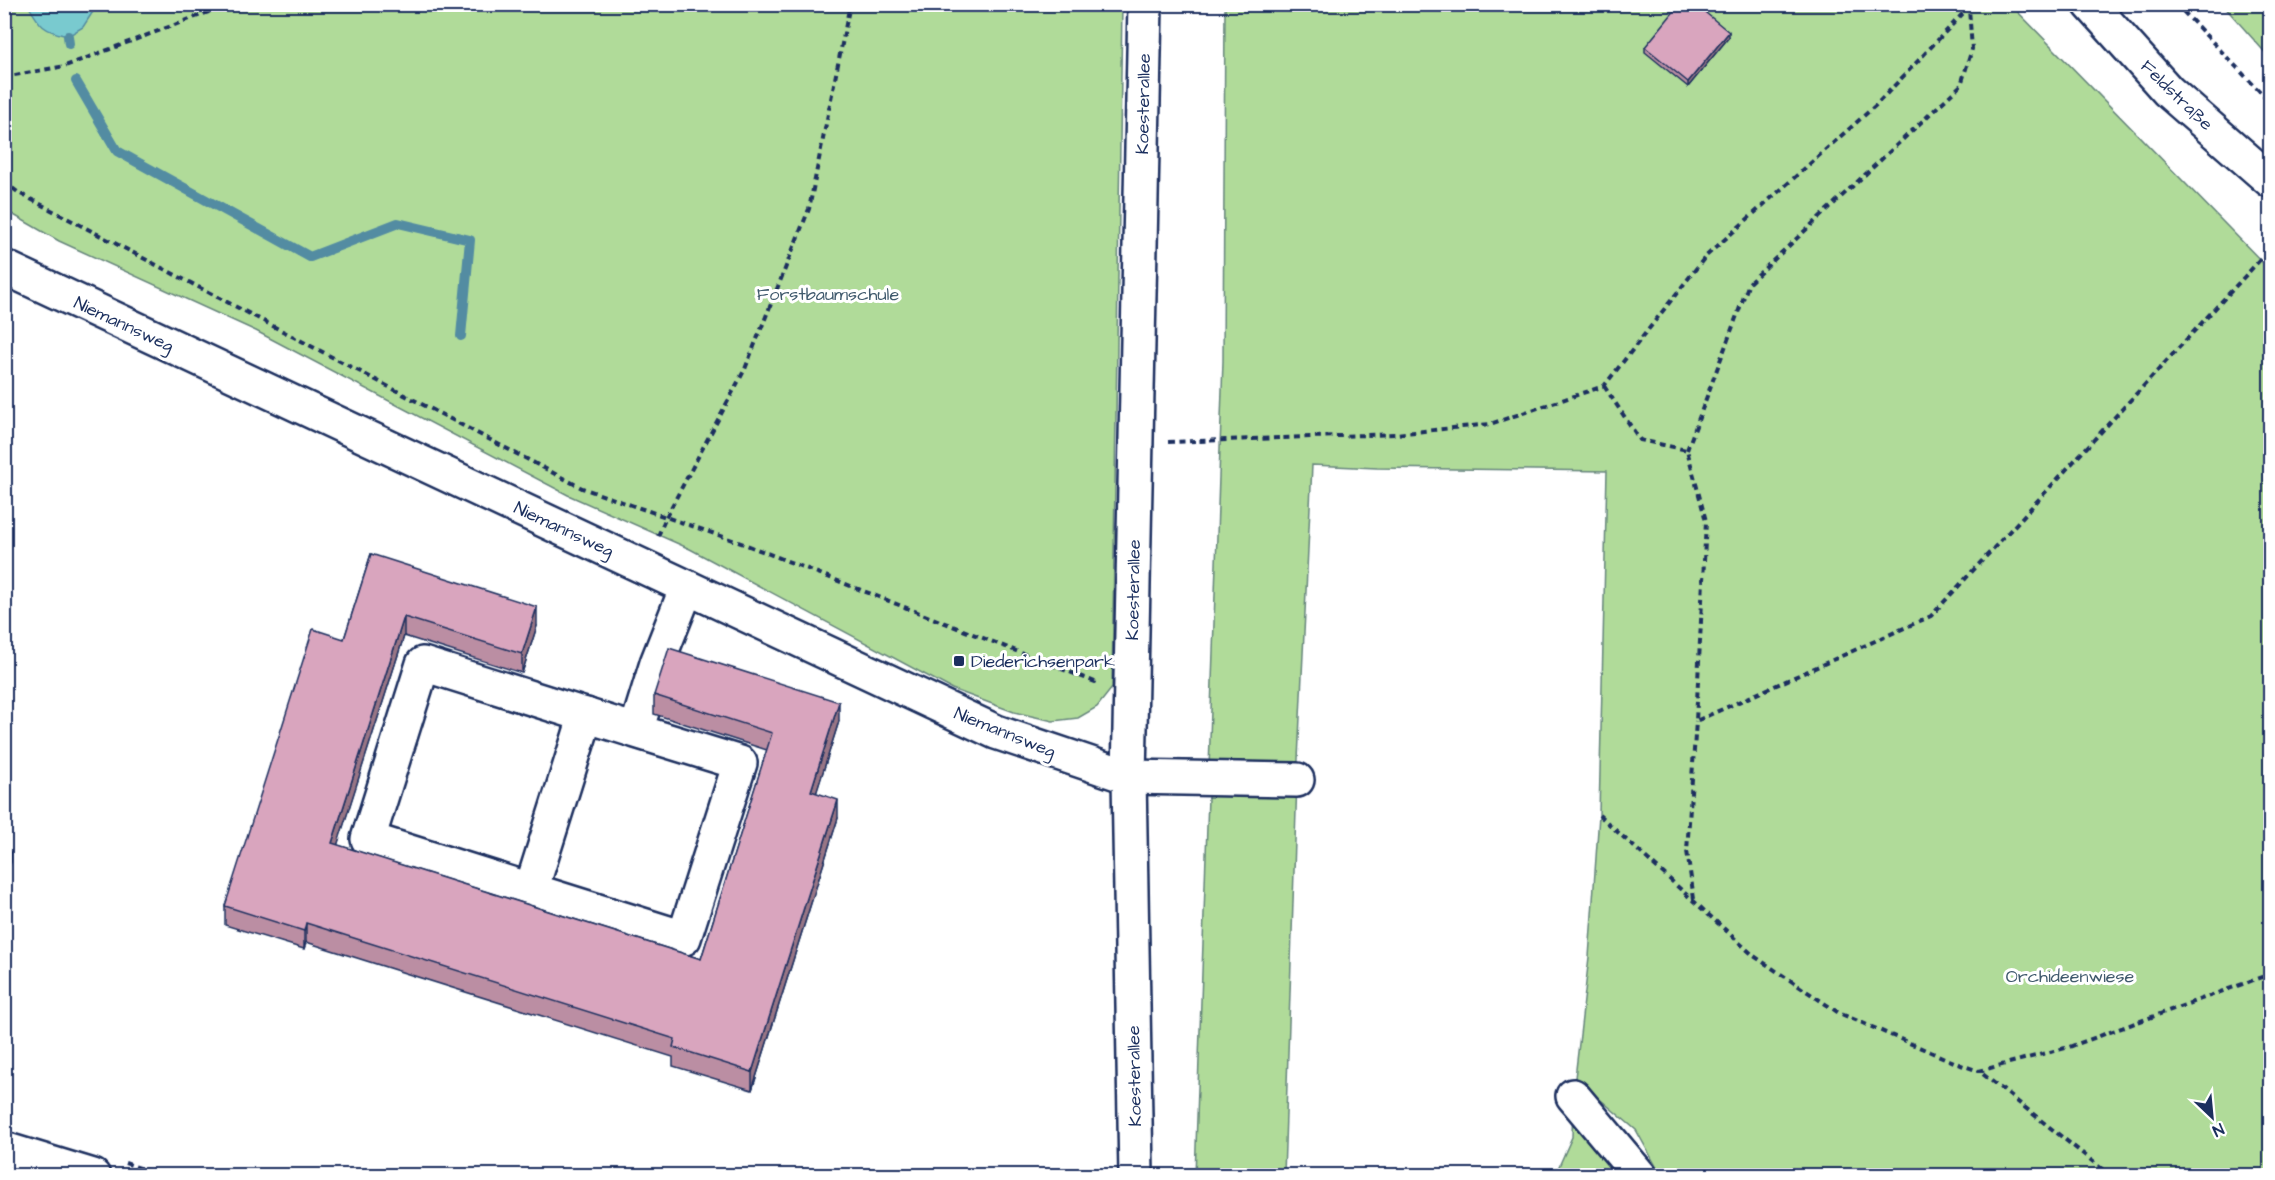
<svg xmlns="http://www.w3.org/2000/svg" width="2275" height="1180" font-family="'Architects Daughter',sans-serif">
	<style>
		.green { fill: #b0db99; stroke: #66857c; stroke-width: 1.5 }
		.water { fill: #79cacf; stroke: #538ca2; stroke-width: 1.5 }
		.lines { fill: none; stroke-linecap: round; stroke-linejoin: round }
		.stream { stroke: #538ca2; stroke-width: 10 }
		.minor-casing { stroke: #1b2f5e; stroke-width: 38 }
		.path { stroke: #1b2f5e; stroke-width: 4; stroke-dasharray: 6 4.5; stroke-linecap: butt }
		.minor { stroke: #fff; stroke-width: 33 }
		.wall { fill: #bb8ea3; stroke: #1b2f5e; stroke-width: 1.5 }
		.shaded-wall { fill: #987485; stroke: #1b2f5e; stroke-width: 1.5 }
		.building { fill: #d9a5be; stroke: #1b2f5e; stroke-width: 1.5 }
		.poi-dot { fill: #1b2f5e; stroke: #fff; stroke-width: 2 }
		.labels { text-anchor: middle; stroke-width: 6; stroke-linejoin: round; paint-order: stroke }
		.street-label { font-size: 18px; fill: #1b2f5e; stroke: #fff }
		.park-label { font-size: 18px; fill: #405a6d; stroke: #fff }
		.poi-label { font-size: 18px; fill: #1b2f5e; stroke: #fff; text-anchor: start }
	</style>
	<rect width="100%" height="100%" fill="#fff"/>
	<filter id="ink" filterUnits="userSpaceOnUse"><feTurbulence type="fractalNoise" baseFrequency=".0167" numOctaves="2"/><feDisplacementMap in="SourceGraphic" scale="12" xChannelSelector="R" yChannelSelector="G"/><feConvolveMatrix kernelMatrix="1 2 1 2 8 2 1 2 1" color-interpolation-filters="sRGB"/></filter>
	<g filter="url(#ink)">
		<g class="green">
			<polygon points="5,5 1122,5 1112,688 1097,707 1078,718 1053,721 1014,712 952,689 690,549 568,495 256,331 59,241 5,210"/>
			<polygon points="1225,5 2011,5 2270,270 2270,1175 1661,1175 1636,1130 1575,1078 1589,957 1599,815 1607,471 1377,468 1312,465 1297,780 1284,1175 1195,1176 1223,361"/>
			<polygon points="2223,5 2270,5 2270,58"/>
			<polygon points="1573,1096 1640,1176 1365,1176 1556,1173 1572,1137"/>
		</g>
		<path class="water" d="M28 5H93L94 10 83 27 68 36C43 31 40 26 28 5Z"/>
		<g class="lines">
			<g class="stream">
				<polyline points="68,36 69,44"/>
				<polyline points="76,81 117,151 310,257 398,223 470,240 461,336"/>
			</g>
			<g class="minor-casing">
				<g id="minor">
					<polyline points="2090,4 2168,91 2270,180"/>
					<polyline points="4,267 996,732 1129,777 1297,780"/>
					<polyline points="636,731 423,664 368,839 684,938 740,763 636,731 657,663 687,587"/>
					<polyline points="531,890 586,715"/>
					<polyline points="1573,1096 1640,1176"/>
					<polyline points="4,1149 93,1176"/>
					<polyline points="1136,1176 1129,777 1145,4"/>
				</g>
			</g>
			<g class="path">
				<polyline points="2176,4 2270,102"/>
				<polyline points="4,77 65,66 230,4"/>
				<polyline points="4,182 19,193 582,488 744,544 1095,682 1095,679"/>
				<polyline points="1604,386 1640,440 1687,450 1706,521 1696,721 1931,616 2270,249"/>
				<polyline points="1168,442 1396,434 1490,424 1604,386 1706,256 1876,105 1972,4"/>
				<polyline points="1687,450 1749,283 1961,85 1972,49 1969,9"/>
				<polyline points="658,536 666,517 745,369 809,209 850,4"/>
				<polyline points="1599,815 1754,956 1839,1013 1961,1065 1979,1071"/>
				<polyline points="1694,899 1687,851 1696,721"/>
				<polyline points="125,1163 164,1176"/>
				<polyline points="1418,1176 1418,1174"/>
				<polyline points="2111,1176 1979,1071 2069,1047 2270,974"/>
			</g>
			<use href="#minor" class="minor"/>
		</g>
		<g class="wall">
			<polygon points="1729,37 1688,87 1645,52 1645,47"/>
			<polygon points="371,554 537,626 522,673 404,636 337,845 701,959 767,750 654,714 654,695 839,721 816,793 838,818 752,1090 673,1066 673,1057 306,942 304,949 225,925 225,906 344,639"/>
		</g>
		<g class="shaded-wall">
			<polygon points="1729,32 1729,37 1688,87 1688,82"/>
			<polygon points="537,607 537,626 522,673 522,654"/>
			<polygon points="404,617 404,636 332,862 332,843"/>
			<polygon points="839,702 839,721 811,810 811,791"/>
			<polygon points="838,800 838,818 752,1090 752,1072"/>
			<polygon points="11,852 11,862 4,882 4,872"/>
			<polygon points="306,923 306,942 304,949 304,931"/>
		</g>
		<g class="building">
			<polygon points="1680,4 1695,4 1729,32 1688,82 1645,47"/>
			<polygon points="371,554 537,607 522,654 404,617 332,843 701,959 772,733 654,695 669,648 839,702 811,791 838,800 752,1072 673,1047 675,1039 306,923 304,931 225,906 313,629 344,639"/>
			<polygon points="4,850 11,852 4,872"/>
		</g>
	</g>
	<rect class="poi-dot" x="953" y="655" width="12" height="12" rx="3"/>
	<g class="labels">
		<g class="street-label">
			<text transform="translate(2177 95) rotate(44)" y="6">Feldstraße</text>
			<text transform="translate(1143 104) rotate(-89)" y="6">Koesterallee</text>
			<text transform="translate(124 324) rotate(25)" y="6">Niemannsweg</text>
			<text transform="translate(564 529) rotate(25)" y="6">Niemannsweg</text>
			<text transform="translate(1133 590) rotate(-89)" y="6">Koesterallee</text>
			<text transform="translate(1005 732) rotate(22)" y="6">Niemannsweg</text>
			<text transform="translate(1134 1076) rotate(-91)" y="6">Koesterallee</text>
		</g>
		<g class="park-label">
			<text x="828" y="300">Forstbaumschule</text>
			<text x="2070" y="982">Orchideenwiese</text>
		</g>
		<g class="poi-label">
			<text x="971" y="667">Diederichsenpark</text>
		</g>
	</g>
	<rect width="2275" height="1180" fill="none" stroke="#fff" stroke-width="24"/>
	<rect x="12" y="12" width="2251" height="1156" fill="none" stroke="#1b2f5e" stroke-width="2" filter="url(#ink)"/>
	<g transform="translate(2212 1117) rotate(154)" stroke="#ffffff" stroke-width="4.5" paint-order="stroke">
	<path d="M0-4.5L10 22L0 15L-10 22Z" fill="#1b2f5e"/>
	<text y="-9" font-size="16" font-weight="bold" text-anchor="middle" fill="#1b2f5e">N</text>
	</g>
</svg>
